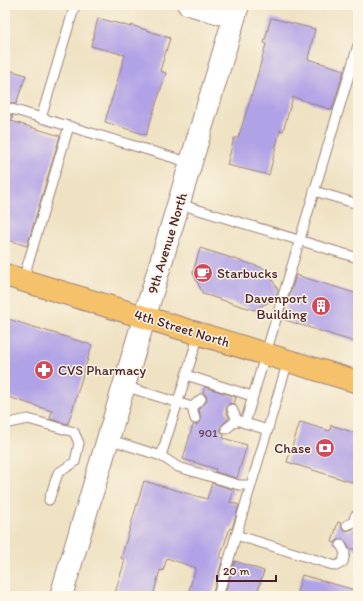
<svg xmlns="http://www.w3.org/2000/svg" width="363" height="601" font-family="Itim,sans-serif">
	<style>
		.building { fill: #b0a2e6 }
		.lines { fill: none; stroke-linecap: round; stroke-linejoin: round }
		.service-casing { stroke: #9c8077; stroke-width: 11 }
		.minor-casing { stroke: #9c8077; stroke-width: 21 }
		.tertiary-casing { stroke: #9c8077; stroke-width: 24 }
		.primary-casing { stroke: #9c8077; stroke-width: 24 }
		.service { stroke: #fff; stroke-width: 9 }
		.minor { stroke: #fff; stroke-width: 19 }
		.tertiary { stroke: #fff; stroke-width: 22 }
		.primary { stroke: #f5c16b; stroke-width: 22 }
		.labels { text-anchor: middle; stroke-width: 3; stroke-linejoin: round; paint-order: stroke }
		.number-label { font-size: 12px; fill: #64405a }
		.street-label { font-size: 14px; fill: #4a1f2b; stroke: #fcf5e5 }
		.poi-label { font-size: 14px; fill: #4a1f2b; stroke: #fcf5e5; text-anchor: start }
	</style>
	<rect width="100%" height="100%" fill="#fcf5e5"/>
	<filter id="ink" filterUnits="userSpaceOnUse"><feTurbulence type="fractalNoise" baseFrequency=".025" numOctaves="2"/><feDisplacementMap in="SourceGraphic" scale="8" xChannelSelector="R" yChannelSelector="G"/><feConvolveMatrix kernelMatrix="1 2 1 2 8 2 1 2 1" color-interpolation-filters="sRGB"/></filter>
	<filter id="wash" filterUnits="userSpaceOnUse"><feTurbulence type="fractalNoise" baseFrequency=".012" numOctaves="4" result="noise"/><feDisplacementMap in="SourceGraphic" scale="16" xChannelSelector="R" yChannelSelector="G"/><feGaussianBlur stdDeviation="0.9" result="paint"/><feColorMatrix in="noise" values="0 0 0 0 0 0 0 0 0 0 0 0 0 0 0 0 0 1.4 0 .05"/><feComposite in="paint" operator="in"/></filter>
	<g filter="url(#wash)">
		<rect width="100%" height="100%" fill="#efe2c3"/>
		<g id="blocks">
			<g class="building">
				<polygon points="98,18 131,27 131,25 170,38 160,71 166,73 146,135 105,122 125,55 91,46"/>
				<polygon points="271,18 315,29 308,59 344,70 332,110 293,97 283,131 280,130 269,175 227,165 234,138 238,138 253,91 266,44 264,43"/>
				<polygon points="5,69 26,75 16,104 5,101"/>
				<polygon points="5,113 13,116 11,121 60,136 27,246 5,239"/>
				<polygon points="200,248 266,269 278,290 276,298 254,310 203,294 193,273"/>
				<polygon points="296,275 358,294 358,343 282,319"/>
				<polygon points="5,318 92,345 68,424 50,419 52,411 5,396"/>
				<polygon points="205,387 236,397 234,404 230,403 227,406 226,411 229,418 222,425 220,430 222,433 224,435 223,438 247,445 237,478 215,472 216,469 183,459 193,425 197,425 201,421 199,409 207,401 206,395 203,393"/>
				<polygon points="300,422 330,431 331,425 358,434 358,484 287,462"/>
				<polygon points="144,481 207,499 212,483 234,490 230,502 239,505 232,529 230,528 220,557 223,558 212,596 187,596 196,568 167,558 163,571 160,570 153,596 114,596 125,560 121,558"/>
				<polygon points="338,522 341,523 342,528 346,531 356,528 358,529 358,550 349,548 346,542 342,539 338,540 335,543 332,542"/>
				<polygon points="235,561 264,571 256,596 224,596"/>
				<polygon points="302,575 358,591 358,596 296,596"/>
			</g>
		</g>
	</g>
	<g filter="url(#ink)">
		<use href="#blocks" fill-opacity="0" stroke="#9c8077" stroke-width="1"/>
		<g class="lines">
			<g class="service-casing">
				<g id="service">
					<polyline points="5,107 191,163"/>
					<polyline points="41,118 75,5"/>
					<polyline points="314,191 358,204"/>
					<polyline points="179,204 358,258"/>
					<polyline points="23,280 69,126"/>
					<polyline points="186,375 252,396"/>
					<polyline points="124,386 192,407 201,399"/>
					<polyline points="192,407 195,419"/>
					<polyline points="232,409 237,420 245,423"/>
					<polyline points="5,424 28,419 74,432 79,443 75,462 58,473 49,500"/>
					<polyline points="226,429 237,420"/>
					<polyline points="268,430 245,423 358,45"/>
					<polyline points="108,439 161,456 178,467 239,485 251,485"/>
					<polyline points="161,456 199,334"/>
					<polyline points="347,525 354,522 355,516"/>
					<polyline points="236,535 336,566 343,562 345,553 341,545"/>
					<polyline points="218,596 288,361"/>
				</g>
			</g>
			<g class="minor-casing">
				<polyline id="minor" points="187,5 234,19"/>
			</g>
			<g class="tertiary-casing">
				<polyline id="tertiary" points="61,596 238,5"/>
			</g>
			<g class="primary-casing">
				<polyline id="primary" points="5,275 358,382"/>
			</g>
			<use href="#service" class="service"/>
			<use href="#minor" class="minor"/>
			<use href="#tertiary" class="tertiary"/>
			<use href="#primary" class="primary"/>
		</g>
	</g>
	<defs>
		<g id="cafe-disc" transform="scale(1)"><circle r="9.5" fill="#d1495b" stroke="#fcf5e5"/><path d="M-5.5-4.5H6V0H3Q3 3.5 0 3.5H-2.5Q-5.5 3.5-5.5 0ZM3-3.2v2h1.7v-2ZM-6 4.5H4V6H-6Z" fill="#fff"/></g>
		<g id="building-disc" transform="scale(1)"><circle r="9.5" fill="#d1495b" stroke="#fcf5e5"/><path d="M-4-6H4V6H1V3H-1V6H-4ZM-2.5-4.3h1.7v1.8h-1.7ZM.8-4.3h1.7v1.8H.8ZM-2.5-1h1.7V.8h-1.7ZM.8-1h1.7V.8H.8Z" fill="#fff"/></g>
		<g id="pharmacy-disc" transform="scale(1)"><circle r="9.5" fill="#d1495b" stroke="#fcf5e5"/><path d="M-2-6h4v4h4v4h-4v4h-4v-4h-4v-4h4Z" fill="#fff"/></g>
		<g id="bank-disc" transform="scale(1)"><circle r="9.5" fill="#d1495b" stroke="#fcf5e5"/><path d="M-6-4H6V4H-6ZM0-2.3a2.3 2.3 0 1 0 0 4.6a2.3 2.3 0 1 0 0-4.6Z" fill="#fff"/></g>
	</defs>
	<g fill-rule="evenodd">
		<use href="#cafe-disc" x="203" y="273"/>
		<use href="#building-disc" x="321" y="306"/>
		<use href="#pharmacy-disc" x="44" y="370"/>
		<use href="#bank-disc" x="325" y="448"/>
	</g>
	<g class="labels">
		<g class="number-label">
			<text x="208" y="437">901</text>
		</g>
		<g class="street-label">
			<text transform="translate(167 243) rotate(-73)" y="5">9th Avenue North</text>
			<text transform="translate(182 328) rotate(17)" y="5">4th Street North</text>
		</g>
		<g class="poi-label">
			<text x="217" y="278">Starbucks</text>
			<text x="307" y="303" text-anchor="end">Davenport<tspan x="307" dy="16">Building</tspan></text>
			<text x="58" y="375">CVS Pharmacy</text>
			<text x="311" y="453" text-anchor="end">Chase</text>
		</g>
	</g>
	<rect width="363" height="601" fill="none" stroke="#fcf5e5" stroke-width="20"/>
	<path d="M217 575v6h59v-6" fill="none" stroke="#4a1f2b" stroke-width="2"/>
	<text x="223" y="575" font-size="12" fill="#4a1f2b" stroke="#fcf5e5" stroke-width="3" paint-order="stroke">20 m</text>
</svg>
